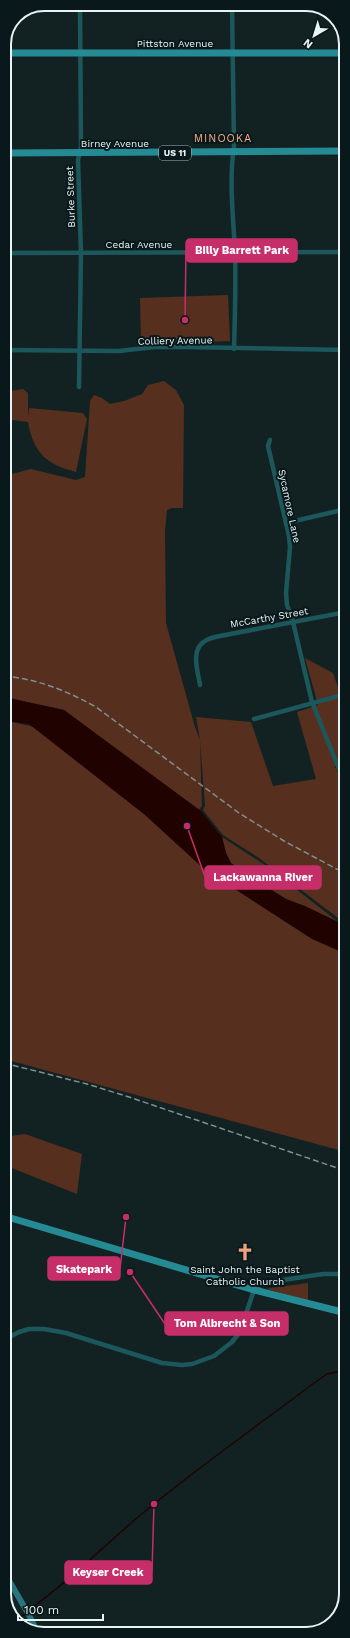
<svg xmlns="http://www.w3.org/2000/svg" width="350" height="1638" font-family="'Work Sans',sans-serif">
	<style>
		.green { fill: #562f1e }
		.water { fill: #200300 }
		.lines { fill: none; stroke-linecap: round; stroke-linejoin: round }
		.stream { stroke: #200300; stroke-width: 1.5 }
		.street { stroke: #1c575c; stroke-width: 4.5 }
		.secondary { stroke: #2a747b; stroke-width: 6 }
		.primary { stroke: #248b94; stroke-width: 7 }
		.rail { stroke: #818e8f; stroke-width: 1.5; stroke-dasharray: 6 3; stroke-linecap: butt }
		.labels { text-anchor: middle; stroke-width: 4; stroke-linejoin: round; paint-order: stroke }
		.shield { fill: #09181a; stroke: #a6b1b3; stroke-width: 1 }
		.shield-label { font-size: 9px; font-weight: bold; fill: #e9f3f4 }
		.street-label { font-size: 10px; fill: #e9f3f4; stroke: #09181a }
		.poi-label { font-size: 10px; fill: #e9f3f4; stroke: #09181a }
		.neighbourhood-label { font-size: 11px; letter-spacing: 1px; fill: #f6aa8a; stroke: #09181a }
		.rim { fill: none; stroke: #e9f3f4; stroke-width: 2 }
		.leader { fill: none; stroke: #c62e6a; stroke-width: 1.5 }
		.callout-dot { fill: #c62e6a; stroke: #09181a; stroke-width: 1.5 }
		.callout { fill: #c62e6a; stroke: #c62e6a; stroke-width: 1.5 }
		.callout-label { font-size: 11px; text-anchor: middle; font-weight: bold; fill: #fff }
	</style>
	<rect width="100%" height="100%" fill="#122223"/>
	<g class="green">
		<polygon points="228,295 230,341 141,344 140,298"/>
		<polygon points="164,381 176,390 184,405 183,508 172,508 167,510 165,531 166,623 195,727 200,740 196,717 251,722 273,786 316,779 297,712 318,705 305,658 333,673 342,699 346,699 346,763 334,766 339,773 346,794 346,924 259,858 223,835 203,810 205,806 200,740 202,806 198,811 64,710 4,697 4,476 31,469 76,480 85,477 90,401 94,395 102,398 110,404 124,401 142,394 148,385"/>
		<path d="M23 389 28 393V416L29 408 83 413 87 419 76 472C47 465 33 452 28 422L4 419V392Z"/>
		<polygon points="4,720 34,727 164,823 346,943 346,1152 4,1059"/>
		<polygon points="222,837 265,865 337,921 286,899 242,872 231,863 226,853"/>
		<polygon points="25,1134 82,1154 77,1194 4,1165 4,1137"/>
		<polygon points="308,1283 308,1301 267,1289 270,1288"/>
	</g>
	<polygon class="water" points="4,697 64,710 201,811 222,837 226,853 231,863 242,872 286,899 305,906 346,926 346,954 312,939 204,869 145,815 29,724 4,721"/>
	<g class="lines">
		<g class="stream">
			<path d="M29 1610C74 1578 111 1538 154 1504 206 1462 261 1423 314 1383L327 1374 346 1370"/>
			<polyline points="15,1621 26,1613"/>
		</g>
		<g class="street">
			<path d="M232 5 234 146C229 180 233 216 235 250 236 283 235 316 234 349"/>
			<polyline points="4,253 346,252"/>
			<polyline points="4,350 119,351 154,347 184,347 346,350"/>
			<polyline points="79,387 81,253 78,160 81,147 80,6"/>
			<polyline points="270,440 268,446 289,536 290,547 286,593 287,605 293,622 312,702 339,769 346,767"/>
			<polyline points="286,523 346,509"/>
			<path d="M200 685C198 672 190 649 205 641 209 638 215 637 220 636L346 612"/>
			<polyline points="254,719 346,694"/>
			<polyline points="4,1340 19,1332 29,1329 44,1329 66,1333 162,1363 182,1365 192,1364 214,1356 232,1342 240,1332 254,1290 263,1283 323,1274 346,1274"/>
		</g>
		<polyline class="secondary" points="4,1572 29,1615 38,1633"/>
		<g class="primary">
			<polyline points="4,53 346,53"/>
			<polyline points="4,153 346,151"/>
			<polyline points="4,1216 254,1290 346,1313"/>
		</g>
		<g class="rail">
			<path d="M4 676C38 679 67 691 96 707L239 813 284 841 346 874"/>
			<polyline points="4,1063 87,1084 129,1097 346,1171"/>
			<path d="M4 1458C10 1480 9 1501 4 1523"/>
		</g>
	</g>
	<defs>
		<g id="church-bare" transform="scale(1.38)"><path d="M-1.2-6h2.4v3.5h3.3v2.4h-3.3V6h-2.4V-.1h-3.3v-2.4h3.3Z" fill="#f2a17e" stroke="#09181a" stroke-width="2.5" paint-order="stroke"/></g>
	</defs>
	<g fill-rule="evenodd">
		<use href="#church-bare" x="245" y="1252"/>
	</g>
	<g class="labels">
		<rect class="shield" x="159" y="146" width="32" height="14" rx="3"/>
		<g class="shield-label">
			<text x="175" y="156">US 11</text>
		</g>
		<g class="street-label">
			<text x="175" y="47">Pittston Avenue</text>
			<text x="115" y="147">Birney Avenue</text>
			<text transform="translate(70 197) rotate(-92)" y="4">Burke Street</text>
			<text x="139" y="248">Cedar Avenue</text>
			<text transform="translate(175 340) rotate(-1)" y="4">Colliery Avenue</text>
			<text transform="translate(290 506) rotate(78)" y="4">Sycamore Lane</text>
			<text transform="translate(269 617) rotate(-10)" y="4">McCarthy Street</text>
		</g>
		<g class="poi-label">
			<text x="245" y="1273">Saint John the Baptist<tspan x="245" dy="12">Catholic Church</tspan></text>
		</g>
		<g class="neighbourhood-label">
			<text x="223" y="142">MINOOKA</text>
		</g>
	</g>
	<path d="M0 0H350V1638H0ZM44 11H306A33 33 0 0 1 339 44V1594A33 33 0 0 1 306 1627H44A33 33 0 0 1 11 1594V44A33 33 0 0 1 44 11Z" fill="#09181a" fill-rule="evenodd"/>
	<path class="rim" d="M44 11H306A33 33 0 0 1 339 44V1594A33 33 0 0 1 306 1627H44A33 33 0 0 1 11 1594V44A33 33 0 0 1 44 11Z"/>
	<path class="leader" d="M185 320L186 250M187 826L205 877M126 1217L120 1269M130 1272L165 1324M154 1504L152 1572"/>
	<g class="callout-dot">
		<circle cx="185" cy="320" r="4"/>
		<circle cx="187" cy="826" r="4"/>
		<circle cx="126" cy="1217" r="4"/>
		<circle cx="130" cy="1272" r="4"/>
		<circle cx="154" cy="1504" r="4"/>
	</g>
	<g class="callout">
		<rect x="186" y="239" width="111" height="23" rx="4"/>
		<rect x="205" y="866" width="116" height="23" rx="4"/>
		<rect x="48" y="1257" width="72" height="23" rx="4"/>
		<rect x="165" y="1312" width="123" height="23" rx="4"/>
		<rect x="65" y="1561" width="87" height="23" rx="4"/>
	</g>
	<g class="callout-label">
		<text x="242" y="254">Billy Barrett Park</text>
		<text x="263" y="881">Lackawanna River</text>
		<text x="84" y="1273">Skatepark</text>
		<text x="227" y="1327">Tom Albrecht &amp; Son</text>
		<text x="108" y="1576">Keyser Creek</text>
	</g>
	<g transform="translate(314 36) rotate(218)" stroke="#09181a" stroke-width="3" paint-order="stroke">
	<path d="M0-3L7 15L0 10L-7 15Z" fill="#e9f3f4"/>
	<text y="-6" font-size="11" font-weight="bold" text-anchor="middle" fill="#e9f3f4">N</text>
	</g>
	<path d="M18 1614v6h85v-6" fill="none" stroke="#e9f3f4" stroke-width="2"/>
	<text x="24" y="1614" font-size="12" fill="#e9f3f4" stroke="#09181a" stroke-width="3" paint-order="stroke">100 m</text>
</svg>
